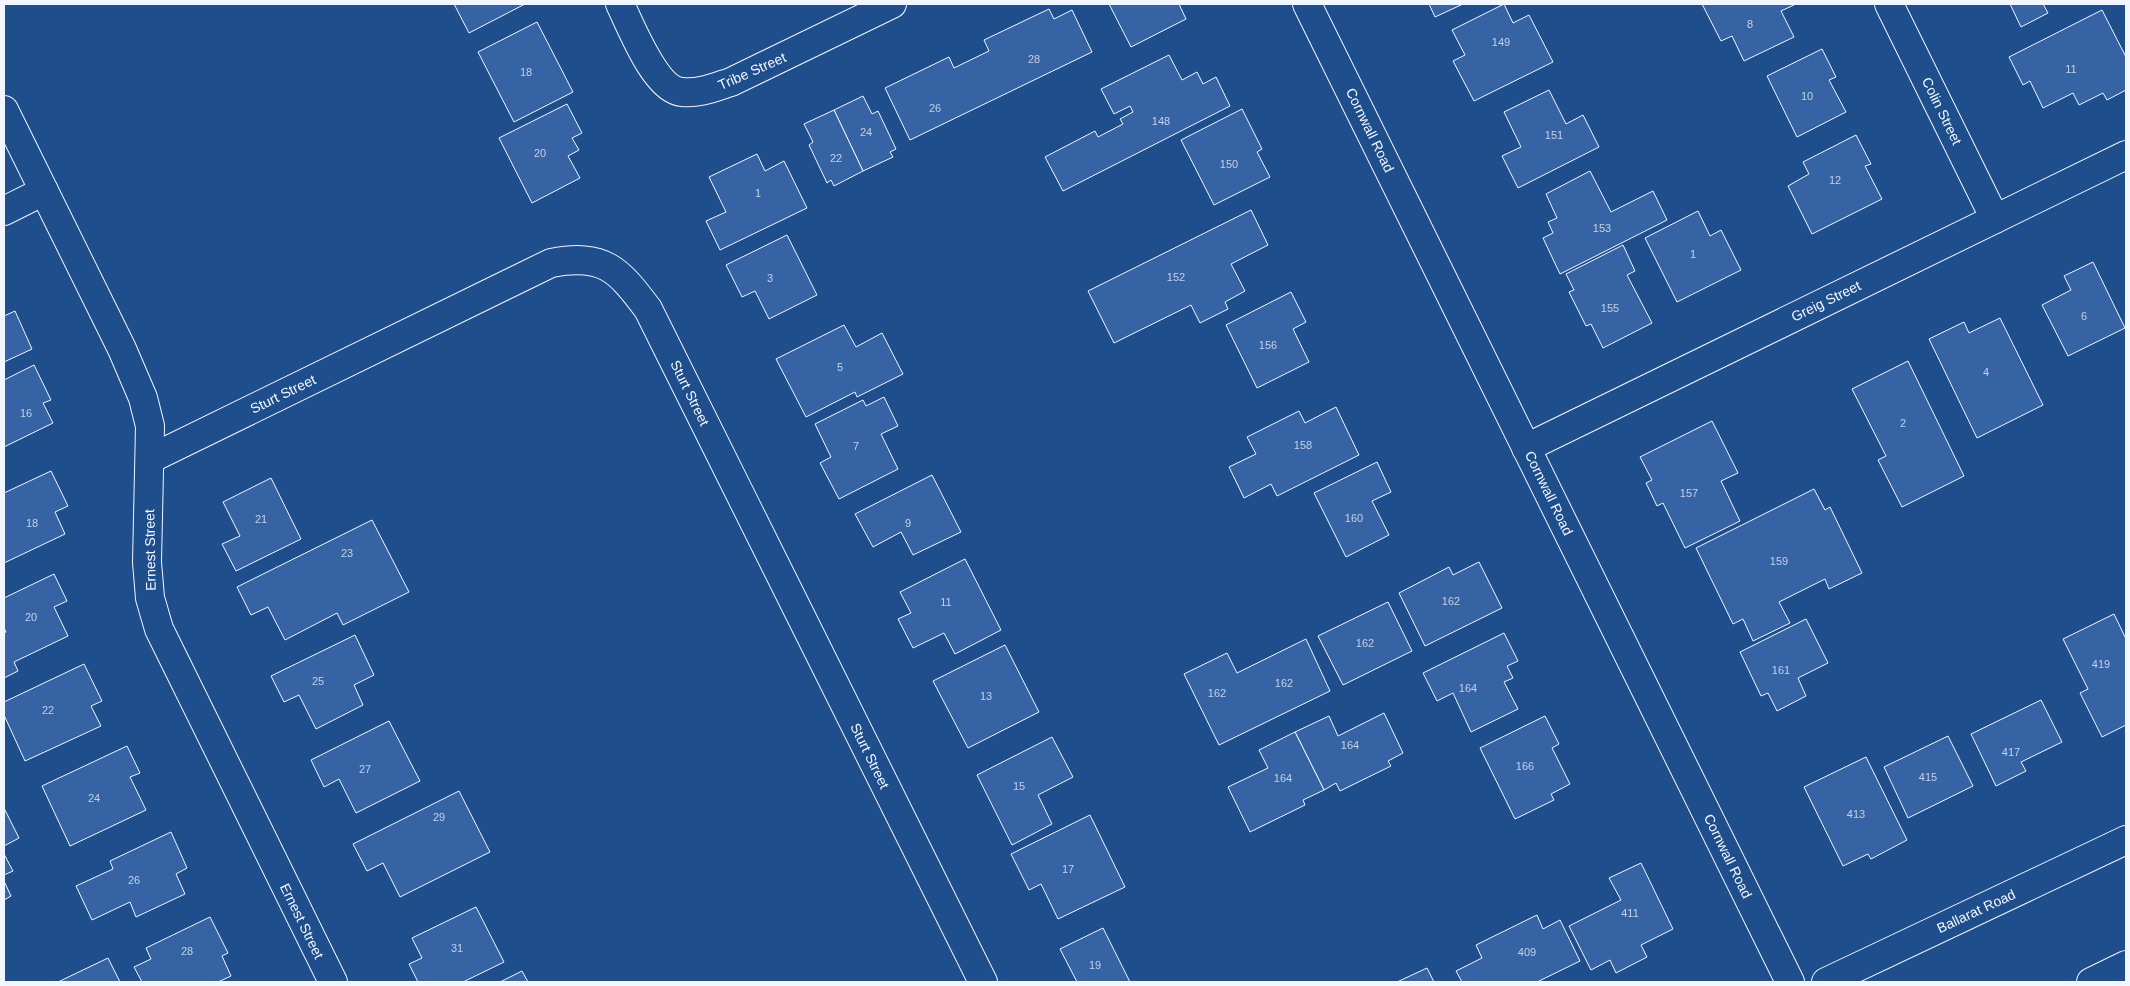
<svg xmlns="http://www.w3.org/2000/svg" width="2130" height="986" font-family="Helvetica,sans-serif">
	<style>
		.building { fill: #3563a3; stroke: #f2f6ff }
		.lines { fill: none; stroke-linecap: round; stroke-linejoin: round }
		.minor-casing { stroke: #f2f6ff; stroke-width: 30 }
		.tertiary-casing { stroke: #f2f6ff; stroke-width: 30 }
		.trunk-casing { stroke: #f2f6ff; stroke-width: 30 }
		.minor { stroke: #1f4e8c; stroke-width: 28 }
		.tertiary { stroke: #1f4e8c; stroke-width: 28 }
		.trunk { stroke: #1f4e8c; stroke-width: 28 }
		.labels { text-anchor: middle; stroke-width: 4; stroke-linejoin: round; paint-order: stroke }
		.number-label { font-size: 11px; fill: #c3d1e8 }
		.street-label { font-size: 14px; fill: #f2f6ff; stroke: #1f4e8c }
	</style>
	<rect width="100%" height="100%" fill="#1f4e8c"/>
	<g class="building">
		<polygon points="454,4 525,4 469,33"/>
		<polygon points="1109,4 1179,4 1186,19 1131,47"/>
		<polygon points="1429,4 1463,4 1435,17"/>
		<polygon points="1504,4 1513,23 1529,15 1553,62 1474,101 1453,61 1465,55 1452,30"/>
		<polygon points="1702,4 1793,4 1794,5 1781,11 1794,37 1744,61 1732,36 1721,41"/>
		<polygon points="2010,4 2043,4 2048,13 2021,27"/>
		<polygon points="1049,9 1054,19 1072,10 1092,52 910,140 885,88 949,57 954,68 989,51 984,40"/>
		<polygon points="2102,10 2126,57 2126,90 2107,100 2103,93 2079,105 2073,93 2043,108 2030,81 2023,85 2009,57"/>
		<polygon points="537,22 573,92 514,122 478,52"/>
		<polygon points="1822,49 1836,77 1829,80 1846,112 1797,137 1767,76"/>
		<polygon points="1169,55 1182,80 1197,72 1203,84 1216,77 1230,106 1063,191 1045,157 1095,131 1098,137 1123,124 1120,119 1133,112 1130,106 1114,114 1101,89"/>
		<polygon points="1549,90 1566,124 1583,115 1599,147 1518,188 1502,156 1521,147 1504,112"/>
		<polygon points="863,96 872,114 878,111 896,149 890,152 893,157 863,171 834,110"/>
		<polygon points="567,104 582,133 572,138 579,150 568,156 580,178 532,203 499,138"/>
		<polygon points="1242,109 1262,149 1257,152 1270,177 1214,205 1181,140"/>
		<polygon points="834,110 863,171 834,186 831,180 827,183 809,145 813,142 804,124"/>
		<polygon points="1856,135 1871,164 1865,166 1882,199 1812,234 1788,186 1809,174 1803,162"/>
		<polygon points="757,154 765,171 784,161 807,208 720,250 706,221 726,212 709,177"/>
		<polygon points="1590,171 1611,212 1653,191 1667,220 1560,274 1543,238 1553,233 1548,222 1557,218 1546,194"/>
		<polygon points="1251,210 1268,245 1231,264 1245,291 1225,302 1228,309 1200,323 1191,305 1114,343 1088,291"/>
		<polygon points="1698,211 1710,236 1721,230 1741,270 1677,302 1645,238"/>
		<polygon points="787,235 817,295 769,319 755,291 742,297 726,265"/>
		<polygon points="1623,245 1635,271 1627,275 1652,323 1603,348 1591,324 1586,326 1569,292 1574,290 1566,274"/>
		<polygon points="2093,262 2125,328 2068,356 2042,305 2071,290 2064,276"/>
		<polygon points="1291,292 1306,322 1293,329 1309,362 1257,388 1226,325"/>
		<polygon points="15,311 32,349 4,362 4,316"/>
		<polygon points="2000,318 2043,405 1977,438 1929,339 1964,322 1969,333"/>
		<polygon points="844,325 856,347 882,333 903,374 857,397 855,392 806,417 776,359"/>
		<polygon points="1908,361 1964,476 1902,507 1878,460 1886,456 1852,389"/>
		<polygon points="34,365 51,400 43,403 53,423 4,447 4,380"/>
		<polygon points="884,397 898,426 881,434 898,469 839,499 820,463 831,457 815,424 863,400 866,406"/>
		<polygon points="1336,407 1359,455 1277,496 1271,484 1244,498 1229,467 1256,454 1247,437 1299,411 1305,423"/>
		<polygon points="1712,421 1738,473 1721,481 1740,521 1685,548 1663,503 1657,506 1646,483 1652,480 1640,457"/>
		<polygon points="1377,462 1391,492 1372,501 1389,535 1346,557 1314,493"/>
		<polygon points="51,471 68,506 55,512 65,534 4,563 4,493"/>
		<polygon points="932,475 961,532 913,555 901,532 873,547 855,514"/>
		<polygon points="271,478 301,539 236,571 222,544 240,536 223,502"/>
		<polygon points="1814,489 1825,510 1830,507 1862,573 1829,589 1825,579 1779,602 1790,623 1753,641 1743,619 1733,624 1696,548"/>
		<polygon points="372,520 409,592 343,625 337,613 285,640 268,607 251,615 237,587"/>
		<polygon points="965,559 1001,630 955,654 944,633 913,648 898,619 911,613 900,592"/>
		<polygon points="1479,562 1502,608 1425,646 1399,593 1449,567 1453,575"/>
		<polygon points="54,574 67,601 54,607 68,636 14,662 18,671 4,678 4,633 6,632 4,628 4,598"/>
		<polygon points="1388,602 1412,651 1343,685 1318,636"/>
		<polygon points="2114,614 2126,639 2126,725 2102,737 2080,693 2088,689 2063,639"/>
		<polygon points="1806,619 1828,663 1798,678 1806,696 1777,711 1768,693 1761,696 1740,652"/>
		<polygon points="1504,633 1518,661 1507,666 1513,678 1504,682 1518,709 1471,732 1453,693 1437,701 1423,673"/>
		<polygon points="355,635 374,675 354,685 363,705 316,729 299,695 284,702 271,676"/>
		<polygon points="1306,639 1330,691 1219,745 1184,674 1227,653 1237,673"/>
		<polygon points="1005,645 1039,712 968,748 933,681"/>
		<polygon points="84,664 102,701 91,706 101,726 25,761 4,715 4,702"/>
		<polygon points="2041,700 2062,742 2021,762 2026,771 1996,786 1971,734"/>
		<polygon points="1384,713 1403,753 1388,761 1391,766 1340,791 1336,783 1324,790 1295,732 1329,716 1338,736"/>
		<polygon points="1545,716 1559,744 1552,748 1570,784 1551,794 1554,800 1515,819 1480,748"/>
		<polygon points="389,721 420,781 356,813 339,779 324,787 311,760"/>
		<polygon points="1295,732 1324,790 1303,800 1305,805 1250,832 1228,787 1268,768 1259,750"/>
		<polygon points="1948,736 1973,786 1908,818 1884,767"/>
		<polygon points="1052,737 1073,777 1038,795 1052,824 1012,845 977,775"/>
		<polygon points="127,746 140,773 130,777 146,810 70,846 42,786"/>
		<polygon points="1866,757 1907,840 1871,859 1868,854 1843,866 1804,787"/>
		<polygon points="459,791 490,852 400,897 383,863 367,871 353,844"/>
		<polygon points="4,808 19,838 4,846"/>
		<polygon points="1090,815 1125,887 1058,919 1041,884 1029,890 1011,854"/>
		<polygon points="171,832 187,868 176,874 185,894 136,917 130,902 92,920 76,886 113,869 110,861"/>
		<polygon points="4,854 13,871 4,875"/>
		<polygon points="1641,863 1673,929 1641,945 1647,957 1616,973 1610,960 1591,970 1569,926 1621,900 1609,878"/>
		<polygon points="4,881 11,896 4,900"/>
		<polygon points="476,907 504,962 463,982 418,982 409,964 422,958 412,938"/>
		<polygon points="1537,915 1543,929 1560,920 1580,961 1537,982 1462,982 1456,971 1482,958 1476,945"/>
		<polygon points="210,917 228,953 222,956 231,976 218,982 142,982 134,967 151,959 146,948"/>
		<polygon points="1103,928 1130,982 1077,982 1060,949"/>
		<polygon points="108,958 120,982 58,982"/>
		<polygon points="1427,968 1434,982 1397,982"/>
		<polygon points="522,971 528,982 500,982"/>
	</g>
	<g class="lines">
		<g class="minor-casing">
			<g id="minor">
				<path d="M620 4C631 26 655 90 682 92 699 94 715 87 731 82L892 4"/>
				<polyline points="1889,4 1995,219"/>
				<polyline points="4,110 122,349 143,398 150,426 147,562 150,598 159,629 333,982"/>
				<polyline points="4,211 44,191"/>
				<polyline points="1526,448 2126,155"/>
				<path d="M150 459 551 263C604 253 618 269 648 309L983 982"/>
			</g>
		</g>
		<g class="tertiary-casing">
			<polyline id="tertiary" points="1307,4 1790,982"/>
		</g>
		<g class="trunk-casing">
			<g id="trunk">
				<polyline points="1826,982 2126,840"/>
				<polyline points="2091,982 2126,965"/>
			</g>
		</g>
		<use href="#minor" class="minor"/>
		<use href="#tertiary" class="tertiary"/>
		<use href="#trunk" class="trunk"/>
	</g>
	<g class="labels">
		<g class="number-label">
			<text x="1750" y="28">8</text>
			<text x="1501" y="46">149</text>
			<text x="1034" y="63">28</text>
			<text x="2071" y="73">11</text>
			<text x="526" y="76">18</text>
			<text x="1807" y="100">10</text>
			<text x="935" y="112">26</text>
			<text x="1161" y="125">148</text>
			<text x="866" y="136">24</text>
			<text x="1554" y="139">151</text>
			<text x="540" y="157">20</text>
			<text x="836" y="162">22</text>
			<text x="1229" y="168">150</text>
			<text x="1835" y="184">12</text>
			<text x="758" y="197">1</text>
			<text x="1602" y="232">153</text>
			<text x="1693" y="258">1</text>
			<text x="1176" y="281">152</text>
			<text x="770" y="282">3</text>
			<text x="1610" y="312">155</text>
			<text x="2084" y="320">6</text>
			<text x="1268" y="349">156</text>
			<text x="840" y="371">5</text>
			<text x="1986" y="376">4</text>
			<text x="26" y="417">16</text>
			<text x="1903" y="427">2</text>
			<text x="1303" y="449">158</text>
			<text x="856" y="450">7</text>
			<text x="1689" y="497">157</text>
			<text x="1354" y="522">160</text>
			<text x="261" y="523">21</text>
			<text x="32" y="527">18</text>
			<text x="908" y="527">9</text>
			<text x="347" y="557">23</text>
			<text x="1779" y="565">159</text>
			<text x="1451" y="605">162</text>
			<text x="946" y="606">11</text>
			<text x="31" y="621">20</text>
			<text x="1365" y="647">162</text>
			<text x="2101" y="668">419</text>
			<text x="1781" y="674">161</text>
			<text x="318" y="685">25</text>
			<text x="1284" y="687">162</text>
			<text x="1468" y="692">164</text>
			<text x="1217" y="697">162</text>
			<text x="986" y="700">13</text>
			<text x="48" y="714">22</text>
			<text x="1350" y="749">164</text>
			<text x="2011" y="756">417</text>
			<text x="1525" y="770">166</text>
			<text x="365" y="773">27</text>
			<text x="1928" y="781">415</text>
			<text x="1283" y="782">164</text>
			<text x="1019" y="790">15</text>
			<text x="94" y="802">24</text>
			<text x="1856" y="818">413</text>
			<text x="439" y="821">29</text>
			<text x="1068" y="873">17</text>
			<text x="134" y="884">26</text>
			<text x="1630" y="917">411</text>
			<text x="457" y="952">31</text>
			<text x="187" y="955">28</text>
			<text x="1527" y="956">409</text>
			<text x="1095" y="969">19</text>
		</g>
		<g class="street-label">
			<text transform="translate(752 71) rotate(-24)" y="5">Tribe Street</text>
			<text transform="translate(1942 111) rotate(64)" y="5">Colin Street</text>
			<text transform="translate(1370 130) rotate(64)" y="5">Cornwall Road</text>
			<text transform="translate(1826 301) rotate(-26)" y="5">Greig Street</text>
			<text transform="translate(690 393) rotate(64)" y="5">Sturt Street</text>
			<text transform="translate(283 394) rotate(-26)" y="5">Sturt Street</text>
			<text transform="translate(1549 493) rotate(64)" y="5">Cornwall Road</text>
			<text transform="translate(150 550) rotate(-91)" y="5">Ernest Street</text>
			<text transform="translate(870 756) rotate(64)" y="5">Sturt Street</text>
			<text transform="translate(1728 856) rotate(64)" y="5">Cornwall Road</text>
			<text transform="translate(1976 911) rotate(-25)" y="5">Ballarat Road</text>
			<text transform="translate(302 921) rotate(64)" y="5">Ernest Street</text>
		</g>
	</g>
	<rect width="2130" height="986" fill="none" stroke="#f2f6ff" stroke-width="10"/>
</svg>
